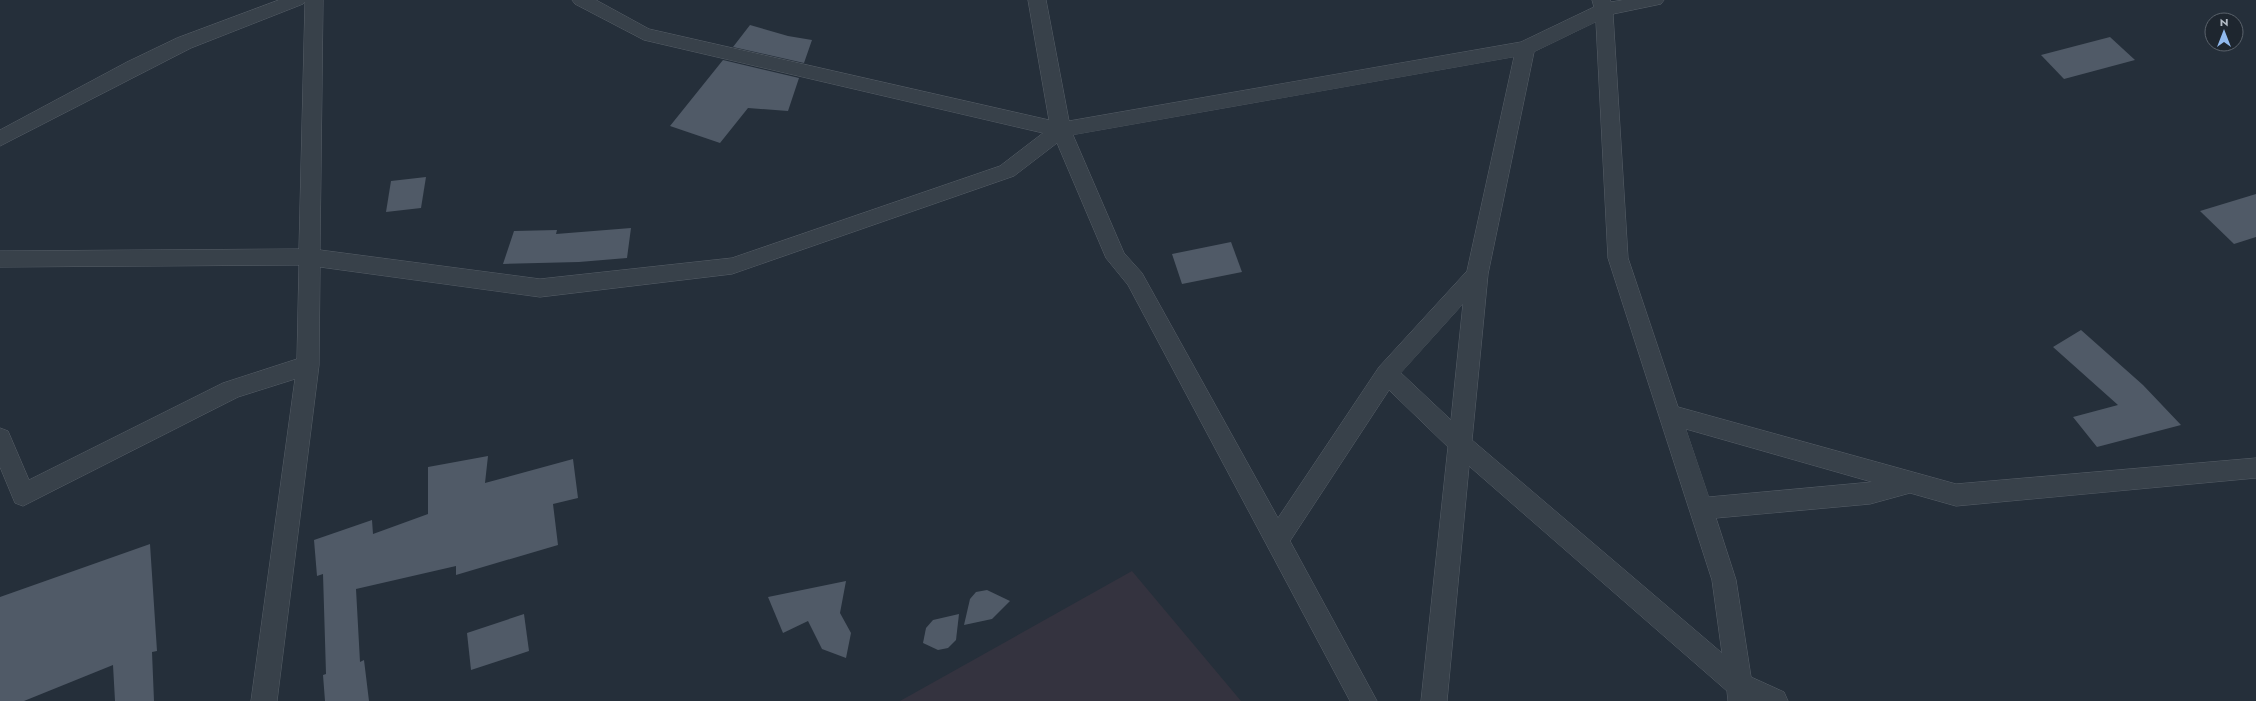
<svg xmlns="http://www.w3.org/2000/svg" width="2256" height="701" font-family="Jost,sans-serif">
	<style>
		.medical { fill: #34333f }
		.building { fill: #505a67 }
		.lines { fill: none; stroke-linecap: round; stroke-linejoin: round }
		.minor-casing { stroke: #575f68; stroke-width: 1 }
		.minor { fill: #38414a; fill-rule: evenodd }
	</style>
	<rect width="100%" height="100%" fill="#252f3a"/>
	<polygon class="medical" points="1132,571 1241,701 900,701"/>
	<g class="building">
		<polygon points="750,25 788,36 812,40 804,63 733,47"/>
		<polygon points="2110,37 2135,60 2064,79 2041,55"/>
		<polygon points="723,60 799,78 788,111 748,108 720,143 670,126"/>
		<polygon points="426,177 421,208 386,212 391,181"/>
		<polygon points="2256,194 2256,237 2234,244 2200,211"/>
		<polygon points="631,228 627,258 579,262 503,264 514,231 557,230 556,234"/>
		<polygon points="1231,242 1242,272 1182,284 1172,254"/>
		<polygon points="2081,330 2143,385 2181,425 2097,447 2073,417 2118,405 2053,347"/>
		<polygon points="488,456 485,483 573,459 578,498 553,504 558,545 456,575 456,566 356,589 360,662 364,660 369,701 325,701 323,675 326,674 323,574 317,576 314,540 372,520 373,534 428,514 428,467"/>
		<polygon points="150,544 157,651 152,652 154,701 115,701 113,665 24,701 0,701 0,597"/>
		<polygon points="846,581 840,613 851,633 846,658 822,649 808,621 783,633 768,597"/>
		<polygon points="987,590 1010,601 992,619 964,625 970,599 976,592"/>
		<polygon points="524,614 529,651 471,670 467,633"/>
		<polygon points="959,614 956,640 948,648 938,650 923,643 926,628 933,620"/>
	</g>
	<g class="lines">
		<g class="minor-casing">
			<path id="minor" d="M279 0H323L320 250 540 279 732 258 1000 166 1043 133 644 40 575 4 572 0H596L649 29 1049 120 1028 0H1046L1069 121 1521 42 1594 7 1592 0H1610L1611 2 1623 0H1664L1661 4 1613 14 1628 258 1678 407 1956 484 2256 458V478L1956 506 1910 493 1870 504 1716 518 1736 580 1751 677 1784 692 1788 701H1728L1727 691 1469 466 1447 701H1421L1448 447 1389 390 1290 541 1377 701H1350L1128 285 1106 258 1057 143 1014 176 732 274 540 297 320 267 319 365 277 701H251L295 379 238 397 23 506 15 503 0 467V428L8 431 29 480 223 383 297 359 299 265 0 267V251L299 249 305 2 303 4 191 48 0 146V130L127 62 177 38ZM1596 22 1608 258 1712 580 1722 653 1472 440 1488 274 1534 52ZM1514 57 1467 271 1379 367 1278 518 1142 273 1124 253 1073 135ZM1463 304 1451 420 1401 373ZM1686 429 1872 482 1709 497Z"/>
		</g>
		<use href="#minor" class="minor"/>
	</g>
	<g transform="translate(2224 32)"><circle r="19" fill="#1e262f" stroke="#5a626b"/>
	<path d="M0-3L7 15L0 10L-7 15Z" fill="#90b9ee"/>
	<text y="-6" font-size="11" font-weight="bold" text-anchor="middle" fill="#b4bcc6">N</text>
	</g>
</svg>
